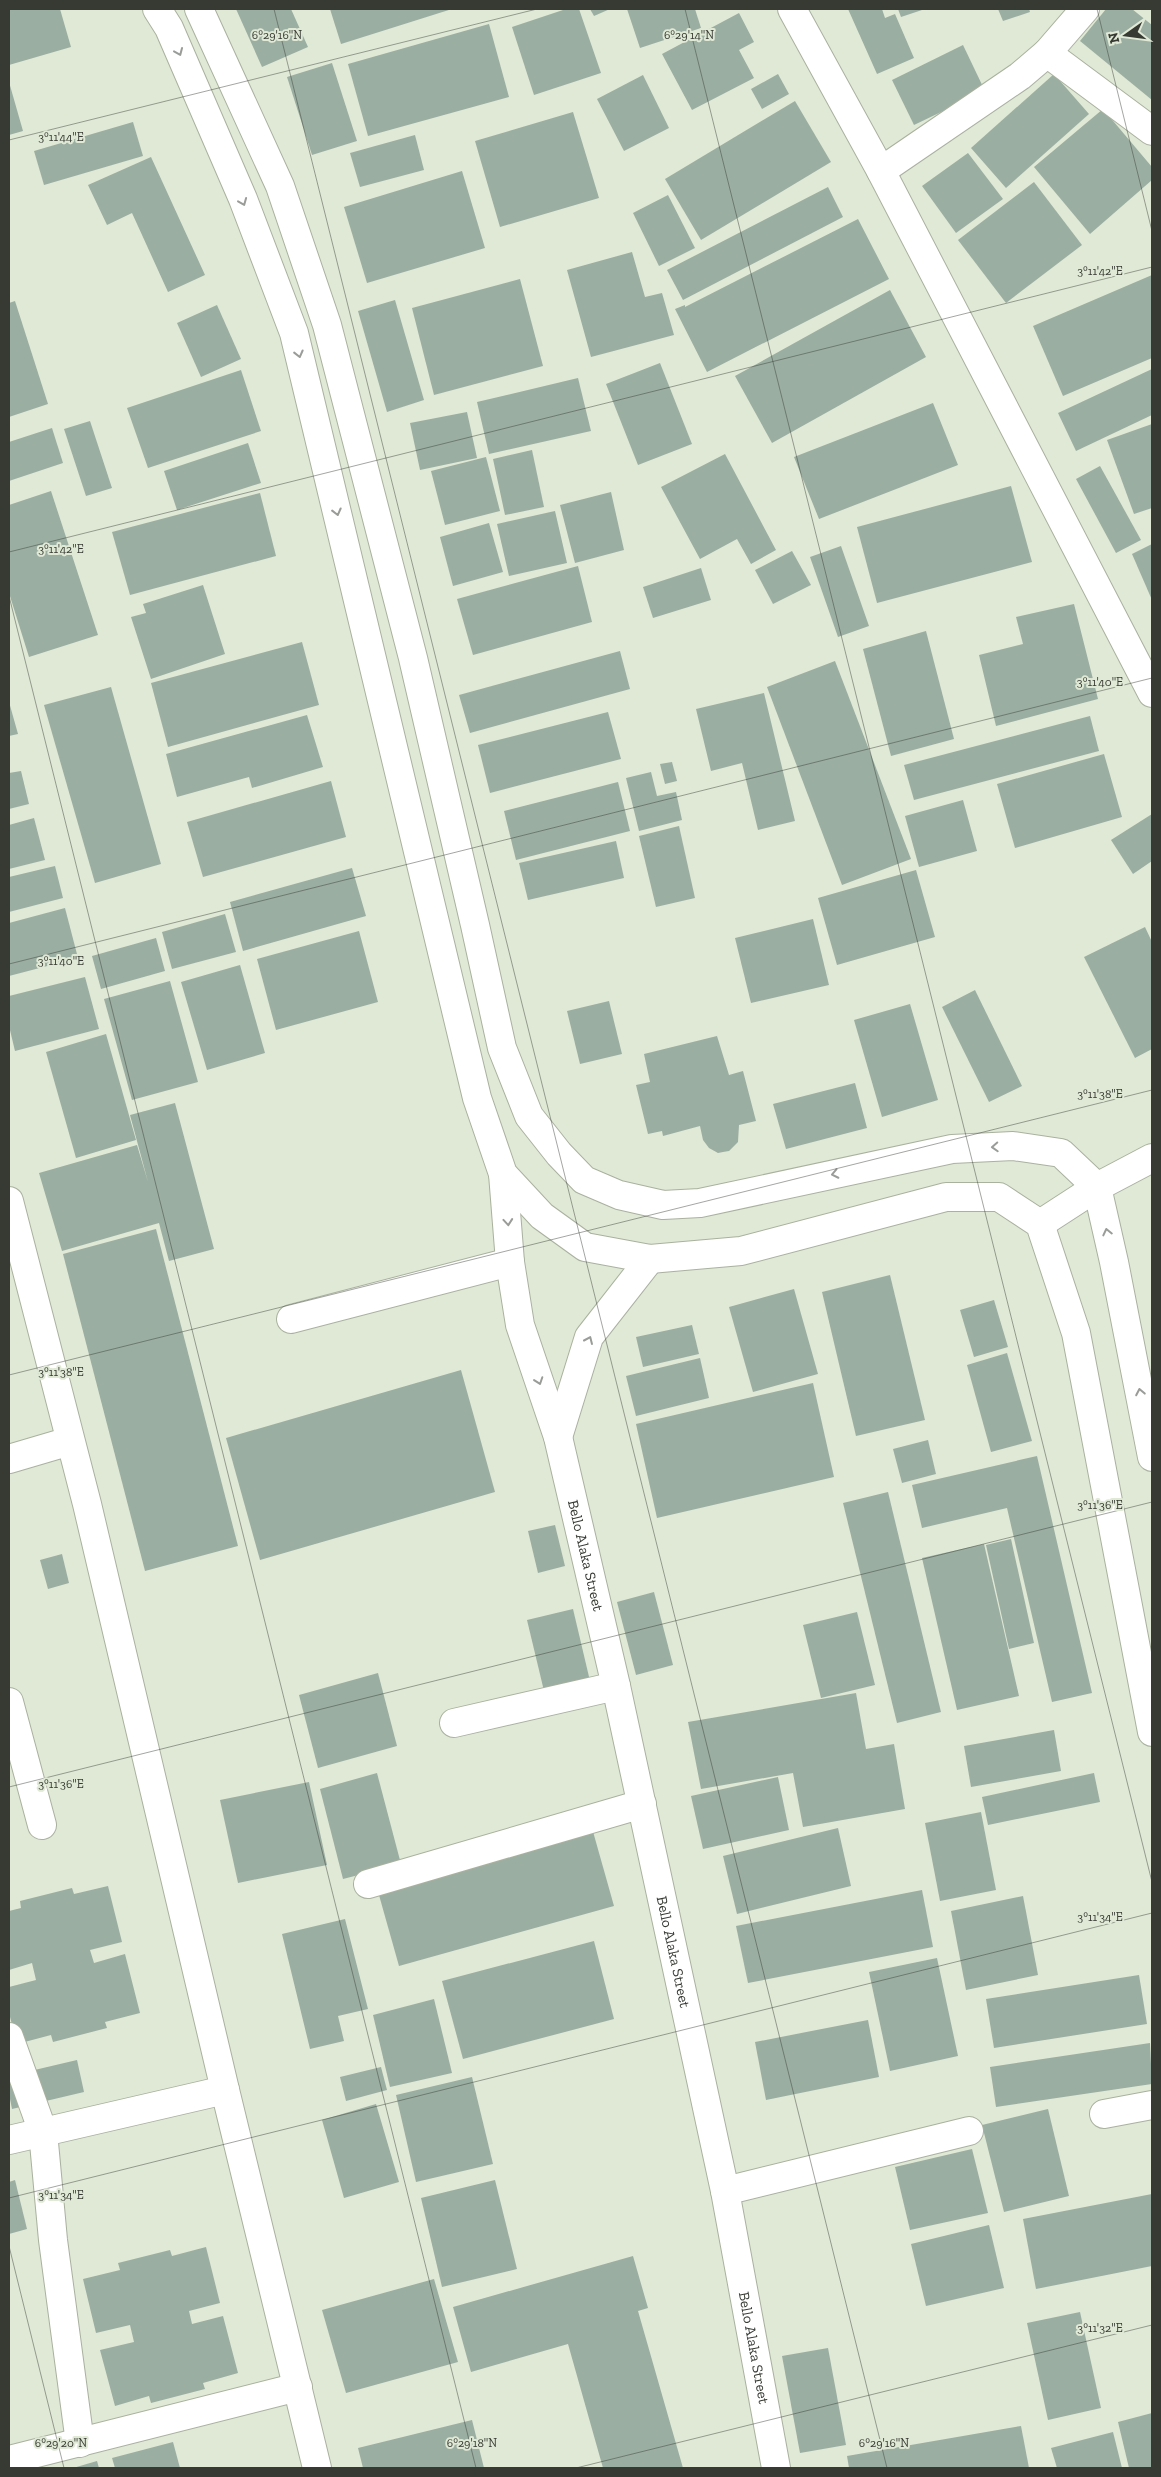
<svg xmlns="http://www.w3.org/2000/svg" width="1161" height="2477" font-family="'Zilla Slab',serif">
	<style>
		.building { fill: #9baea2 }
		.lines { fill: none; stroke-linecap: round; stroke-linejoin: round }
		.minor-casing { stroke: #a9b19f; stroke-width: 30 }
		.minor { stroke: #fff; stroke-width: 28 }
		.oneway { stroke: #9a9c98 }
		.ticks { fill: none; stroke: #363a32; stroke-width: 1; stroke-opacity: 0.45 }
		.labels { text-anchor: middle; stroke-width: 4; stroke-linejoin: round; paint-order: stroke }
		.street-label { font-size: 15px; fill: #363a32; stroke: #e0e9d6 }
		.ticks-label { font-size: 12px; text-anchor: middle; fill: #363a32; stroke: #e0e9d6; stroke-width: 4; stroke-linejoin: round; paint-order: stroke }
	</style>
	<rect width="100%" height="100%" fill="#e0e9d6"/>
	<g class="building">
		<polygon points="9,9 60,9 71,47 9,65"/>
		<polygon points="236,9 291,9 308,47 262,67"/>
		<polygon points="330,9 452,9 341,44"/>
		<polygon points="566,9 579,9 601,73 534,95 512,27"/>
		<polygon points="590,9 610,9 594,16"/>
		<polygon points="627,9 695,9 701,28 640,48"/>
		<polygon points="848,9 882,9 885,18 895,14 914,58 877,74"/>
		<polygon points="898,9 925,9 901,17"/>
		<polygon points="998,9 1029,9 1030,12 1003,21"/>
		<polygon points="1106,9 1132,9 1152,25 1152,100 1080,41"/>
		<polygon points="739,13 754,42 739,50 754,78 692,110 662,54"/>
		<polygon points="489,24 509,97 368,136 348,64"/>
		<polygon points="963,45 985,91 914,125 892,80"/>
		<polygon points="332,63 357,141 312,155 287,77"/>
		<polygon points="778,74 789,94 762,109 751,89"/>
		<polygon points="1054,74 1089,114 1006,188 971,148"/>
		<polygon points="643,75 669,128 624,151 597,99"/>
		<polygon points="9,82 23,131 9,135"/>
		<polygon points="795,101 831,162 701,240 665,179"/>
		<polygon points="1103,109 1152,167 1152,180 1090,234 1034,167"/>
		<polygon points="573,112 599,198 500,227 475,141"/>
		<polygon points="133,122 143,156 44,185 34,151"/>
		<polygon points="415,135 424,170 360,187 350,153"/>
		<polygon points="968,153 1003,199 956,233 922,186"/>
		<polygon points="151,157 205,275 168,292 132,213 107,225 88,185"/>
		<polygon points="462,171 485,248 367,283 344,207"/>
		<polygon points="1034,182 1082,245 1006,303 958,240"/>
		<polygon points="828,187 843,217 683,300 667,270"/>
		<polygon points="668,195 695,248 659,266 633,213"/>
		<polygon points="858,219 889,279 707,372 675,309 685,305 685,307"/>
		<polygon points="632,252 645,297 662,293 674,335 591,357 567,270"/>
		<polygon points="1152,275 1152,358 1063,396 1033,326"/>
		<polygon points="520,279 543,366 434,395 412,308"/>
		<polygon points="890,290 926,357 772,443 735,376"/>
		<polygon points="395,300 424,400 387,412 358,311"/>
		<polygon points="15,301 48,404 9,417 9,303"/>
		<polygon points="217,305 241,359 201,377 177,323"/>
		<polygon points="660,363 692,444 638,465 606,384"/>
		<polygon points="1152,369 1152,415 1076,451 1058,413"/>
		<polygon points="241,370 261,431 148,468 127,408"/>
		<polygon points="578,378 591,431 489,454 477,402"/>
		<polygon points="933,403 958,465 819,519 794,457"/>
		<polygon points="467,412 477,458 420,470 410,423"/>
		<polygon points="90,421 112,488 86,496 64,429"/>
		<polygon points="1152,424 1152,508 1134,514 1107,440"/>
		<polygon points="52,428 63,463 9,481 9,442"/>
		<polygon points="248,443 261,483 177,510 164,471"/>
		<polygon points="532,450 544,507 505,515 493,459"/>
		<polygon points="725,454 776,550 751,564 737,539 700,559 661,487"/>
		<polygon points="486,457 500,511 445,525 431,471"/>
		<polygon points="1100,466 1141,540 1116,553 1076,479"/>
		<polygon points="1011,486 1032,562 877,603 857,527"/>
		<polygon points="51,491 98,635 29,657 9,593 9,505"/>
		<polygon points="611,492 624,550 575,563 560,505"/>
		<polygon points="260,493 276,556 130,595 112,532"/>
		<polygon points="555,511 567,563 509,576 497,524"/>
		<polygon points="489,523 503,572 453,586 440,537"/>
		<polygon points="1152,544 1152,600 1132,554"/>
		<polygon points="841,546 869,626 838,637 810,557"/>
		<polygon points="792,551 811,585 773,604 755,570"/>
		<polygon points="578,566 592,622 473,655 457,599"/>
		<polygon points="701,568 711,600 653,618 643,587"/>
		<polygon points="203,585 225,654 151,679 131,617 146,613 143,604"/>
		<polygon points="1074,604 1098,699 996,726 979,655 1023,644 1016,617"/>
		<polygon points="926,631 954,739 891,756 863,649"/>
		<polygon points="302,642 319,705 168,747 151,683"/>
		<polygon points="620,651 630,689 470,733 459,695"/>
		<polygon points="835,661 911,859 842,885 767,687"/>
		<polygon points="111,687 161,864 95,883 44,705"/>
		<polygon points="764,693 795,821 758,830 742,763 711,771 696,709"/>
		<polygon points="9,702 18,734 9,736"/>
		<polygon points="608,712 621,759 490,793 478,745"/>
		<polygon points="307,715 323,767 252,788 249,777 177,797 166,754"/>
		<polygon points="1090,716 1099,751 914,800 904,765"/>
		<polygon points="1104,754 1122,817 1015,848 997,784"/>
		<polygon points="672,762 677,781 665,784 660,764"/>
		<polygon points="21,771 29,804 9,809 9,773"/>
		<polygon points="651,772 657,796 676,792 682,820 639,831 626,778"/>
		<polygon points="331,781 346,837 203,877 187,822"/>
		<polygon points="618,782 630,831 516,860 504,811"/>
		<polygon points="963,800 977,851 919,867 905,816"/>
		<polygon points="1152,814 1152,861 1133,874 1111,840"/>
		<polygon points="34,818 45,860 9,869 9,825"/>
		<polygon points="679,826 695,898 656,907 639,836"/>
		<polygon points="616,841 624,878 528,900 519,863"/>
		<polygon points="55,866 63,898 9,912 9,877"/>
		<polygon points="352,868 366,916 243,951 230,902"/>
		<polygon points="916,870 935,937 837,965 818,898"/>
		<polygon points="65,908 78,958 9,976 9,923"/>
		<polygon points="225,914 236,952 172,969 162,932"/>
		<polygon points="813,919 829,985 751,1003 735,938"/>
		<polygon points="1145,927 1152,942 1152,1049 1135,1058 1084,957"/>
		<polygon points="359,931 378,1002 276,1030 257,959"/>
		<polygon points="156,938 165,971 101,989 92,956"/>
		<polygon points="240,965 265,1053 207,1070 181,982"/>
		<polygon points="85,977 99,1029 15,1051 9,1026 9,996"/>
		<polygon points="170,981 198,1082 132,1100 104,999"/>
		<polygon points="975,990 1022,1086 989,1102 942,1007"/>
		<polygon points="609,1001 622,1054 580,1064 567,1011"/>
		<polygon points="910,1004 938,1100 882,1117 854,1020"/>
		<polygon points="106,1034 136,1140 76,1158 46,1052"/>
		<polygon points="717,1036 729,1075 743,1071 756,1121 739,1125 738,1142 729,1151 723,1152 718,1153 709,1148 703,1140 700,1126 663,1136 662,1131 648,1134 636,1085 650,1082 644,1054"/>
		<polygon points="855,1083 867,1128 786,1149 773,1104"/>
		<polygon points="175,1103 214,1249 169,1261 159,1223 62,1251 39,1173 137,1145 148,1182 130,1115"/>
		<polygon points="156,1229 238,1546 145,1571 63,1254"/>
		<polygon points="890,1275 925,1420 856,1436 822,1292"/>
		<polygon points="794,1289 818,1374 753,1392 729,1307"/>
		<polygon points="994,1300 1008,1347 974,1357 960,1310"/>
		<polygon points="692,1325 699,1354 643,1367 636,1337"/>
		<polygon points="1007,1353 1032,1441 991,1452 967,1365"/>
		<polygon points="700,1358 709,1398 636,1416 626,1376"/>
		<polygon points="461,1370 495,1492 260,1560 226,1438"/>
		<polygon points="813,1383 834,1477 657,1518 636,1424"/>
		<polygon points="928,1440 936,1474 902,1483 893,1449"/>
		<polygon points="1037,1456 1092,1693 1052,1702 1007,1508 922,1528 912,1485"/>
		<polygon points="888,1492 941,1712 897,1723 843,1503"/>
		<polygon points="555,1525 565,1566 538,1573 528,1531"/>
		<polygon points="1011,1539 1034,1643 1009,1649 986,1545"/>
		<polygon points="984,1544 1019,1696 957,1710 922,1558"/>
		<polygon points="62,1554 69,1583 48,1589 40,1560"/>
		<polygon points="654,1592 673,1665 636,1675 617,1602"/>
		<polygon points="573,1609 590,1681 544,1691 527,1620"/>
		<polygon points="857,1612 875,1685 821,1698 803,1625"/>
		<polygon points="378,1673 397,1746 318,1768 299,1695"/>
		<polygon points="856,1693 866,1749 894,1744 905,1809 803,1827 793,1773 701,1789 688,1722"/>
		<polygon points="1054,1730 1061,1771 971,1787 964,1746"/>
		<polygon points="377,1773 401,1864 343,1879 320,1789"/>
		<polygon points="1094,1773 1100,1802 988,1825 982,1797"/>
		<polygon points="778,1777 789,1830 703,1849 691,1796"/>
		<polygon points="309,1782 327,1865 238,1883 220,1800"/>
		<polygon points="981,1812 996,1890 940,1901 925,1823"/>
		<polygon points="592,1828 614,1906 399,1966 377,1888"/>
		<polygon points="838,1828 851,1886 737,1914 723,1856"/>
		<polygon points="108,1886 122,1942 90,1950 94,1963 125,1954 140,2013 105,2022 107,2028 53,2042 51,2035 17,2044 9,2013 9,1987 36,1980 32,1963 9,1970 9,1911 21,1908 20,1901 72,1888 74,1894"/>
		<polygon points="922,1890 933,1947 748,1983 736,1926"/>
		<polygon points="1023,1896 1038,1975 966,1990 951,1911"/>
		<polygon points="345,1919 368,2009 338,2016 344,2041 310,2049 282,1934"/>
		<polygon points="594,1941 614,2019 463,2059 442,1981"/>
		<polygon points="937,1958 958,2056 890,2071 869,1972"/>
		<polygon points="1139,1975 1147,2024 994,2048 986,1999"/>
		<polygon points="434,1999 452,2073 390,2087 373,2015"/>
		<polygon points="868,2020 879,2077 766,2100 755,2042"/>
		<polygon points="1150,2043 1152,2084 996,2107 990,2067"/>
		<polygon points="77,2060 84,2092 12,2109 9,2094 9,2076"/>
		<polygon points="381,2067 387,2090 346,2101 340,2077"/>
		<polygon points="472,2077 493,2164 416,2182 396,2095"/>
		<polygon points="376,2104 399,2182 344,2198 322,2120"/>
		<polygon points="1048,2109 1069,2196 1004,2212 982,2125"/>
		<polygon points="972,2149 988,2213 910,2230 895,2167"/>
		<polygon points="15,2180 27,2229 9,2234 9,2182"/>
		<polygon points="495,2180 517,2269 442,2287 421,2198"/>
		<polygon points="1152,2194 1152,2266 1036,2289 1023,2219"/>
		<polygon points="989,2225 1004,2288 926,2306 911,2244"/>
		<polygon points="206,2247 220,2303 189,2311 192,2324 223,2316 238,2373 203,2383 205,2389 151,2403 149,2396 115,2406 100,2350 134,2342 130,2325 96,2333 83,2279 120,2270 118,2263 170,2250 172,2256"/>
		<polygon points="633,2256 648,2308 638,2311 683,2468 603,2468 568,2344 471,2372 453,2307"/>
		<polygon points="434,2279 458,2362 346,2393 322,2310"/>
		<polygon points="1080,2312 1101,2408 1048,2420 1027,2323"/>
		<polygon points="828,2348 846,2445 800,2453 782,2356"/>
		<polygon points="1152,2413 1152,2468 1129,2468 1118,2422"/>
		<polygon points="472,2420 484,2468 363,2468 358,2448"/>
		<polygon points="1021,2426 1029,2468 849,2468 847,2456"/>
		<polygon points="1113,2432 1122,2468 1057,2468 1051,2448"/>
		<polygon points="173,2442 180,2468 115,2468 112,2458"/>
		<polygon points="97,2461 99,2468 73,2468"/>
	</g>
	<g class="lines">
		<g class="minor-casing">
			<g id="minor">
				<polyline points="157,9 169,28 243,199 294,333 477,1098 503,1174 542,1216 585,1247 650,1259 741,1251 946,1197 999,1197 1040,1224 1076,1333 1152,1732"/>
				<polyline points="199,9 280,186 327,325 413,658 475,925 502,1048 529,1116 559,1154 584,1180 619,1195 663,1205 700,1203 952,1149 1013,1146 1061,1153 1097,1187 1114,1262 1152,1457"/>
				<polyline points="792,9 881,171 1152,693"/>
				<polyline points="1047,53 1085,9"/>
				<polyline points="881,171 1020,76 1047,53 1152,131"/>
				<path id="s1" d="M503 1174 510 1262 520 1325 558 1437 616 1686 725 2191 776 2468"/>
				<polyline points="9,1201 87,1504 225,2090 317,2468"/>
				<polyline points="1040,1224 1097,1187 1152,1158"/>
				<polyline points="291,1319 510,1262"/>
				<polyline points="558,1437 589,1337 650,1259"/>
				<polyline points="9,1459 70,1441"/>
				<polyline points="9,1702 42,1825"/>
				<polyline points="454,1723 616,1686"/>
				<polyline points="368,1884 642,1804"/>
				<polyline points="9,2037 43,2132 53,2240 80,2443"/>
				<polyline points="1104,2114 1152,2105"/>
				<polyline points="9,2140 225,2090"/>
				<polyline points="725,2191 969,2131"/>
				<polyline points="9,2460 298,2387"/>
			</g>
		</g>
		<use href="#minor" class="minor"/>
	</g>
	<defs><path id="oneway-chevron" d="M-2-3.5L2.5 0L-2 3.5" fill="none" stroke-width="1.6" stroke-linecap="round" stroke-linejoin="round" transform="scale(1.25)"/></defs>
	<g class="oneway">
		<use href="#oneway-chevron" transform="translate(179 52) rotate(67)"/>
		<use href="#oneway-chevron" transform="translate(243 202) rotate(68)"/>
		<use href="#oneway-chevron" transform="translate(299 354) rotate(76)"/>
		<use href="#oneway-chevron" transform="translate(337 512) rotate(76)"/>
		<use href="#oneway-chevron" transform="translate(995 1147) rotate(177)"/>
		<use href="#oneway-chevron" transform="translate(835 1174) rotate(168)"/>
		<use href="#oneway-chevron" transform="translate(508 1222) rotate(85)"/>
		<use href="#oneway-chevron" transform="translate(1107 1232) rotate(-103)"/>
		<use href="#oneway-chevron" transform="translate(589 1340) rotate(-66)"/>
		<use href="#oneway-chevron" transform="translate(539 1381) rotate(71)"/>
		<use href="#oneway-chevron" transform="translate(1140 1392) rotate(-101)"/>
	</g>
	<path class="ticks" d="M274 9 887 2468M685 9 1152 1882M1097 9 1152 231M9 140 537 9M9 552 1152 267M9 596 476 2468M9 964 1152 678M9 1375 1152 1090M9 1787 1152 1502M9 2198 1152 1913M9 2246 64 2468M576 2468 1152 2325"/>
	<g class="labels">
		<g class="street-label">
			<text dy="5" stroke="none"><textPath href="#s1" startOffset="392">Bello Alaka Street</textPath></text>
			<text dy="5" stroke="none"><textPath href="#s1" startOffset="798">Bello Alaka Street</textPath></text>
			<text dy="5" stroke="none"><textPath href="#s1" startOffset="1202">Bello Alaka Street</textPath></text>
		</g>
	</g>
	<g class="ticks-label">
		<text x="689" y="39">6°29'14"N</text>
		<text x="277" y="39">6°29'16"N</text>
		<text x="61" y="141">3°11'44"E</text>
		<text x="1100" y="275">3°11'42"E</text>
		<text x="61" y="553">3°11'42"E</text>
		<text x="1100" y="686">3°11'40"E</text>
		<text x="61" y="965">3°11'40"E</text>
		<text x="1100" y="1098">3°11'38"E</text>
		<text x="61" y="1376">3°11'38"E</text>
		<text x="1100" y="1509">3°11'36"E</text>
		<text x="61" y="1788">3°11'36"E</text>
		<text x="1100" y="1921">3°11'34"E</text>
		<text x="61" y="2199">3°11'34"E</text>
		<text x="1100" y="2332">3°11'32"E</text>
		<text x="61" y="2447">6°29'20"N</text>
		<text x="472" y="2447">6°29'18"N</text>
		<text x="884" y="2447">6°29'16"N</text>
	</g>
	<rect width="1161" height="2477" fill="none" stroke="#363a32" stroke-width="20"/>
	<g transform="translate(1126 35) rotate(256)" stroke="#e0e9d6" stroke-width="4" paint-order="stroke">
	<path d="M0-4L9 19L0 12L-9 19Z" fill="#363a32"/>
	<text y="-8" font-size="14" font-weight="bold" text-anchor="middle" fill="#363a32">N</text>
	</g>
</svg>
